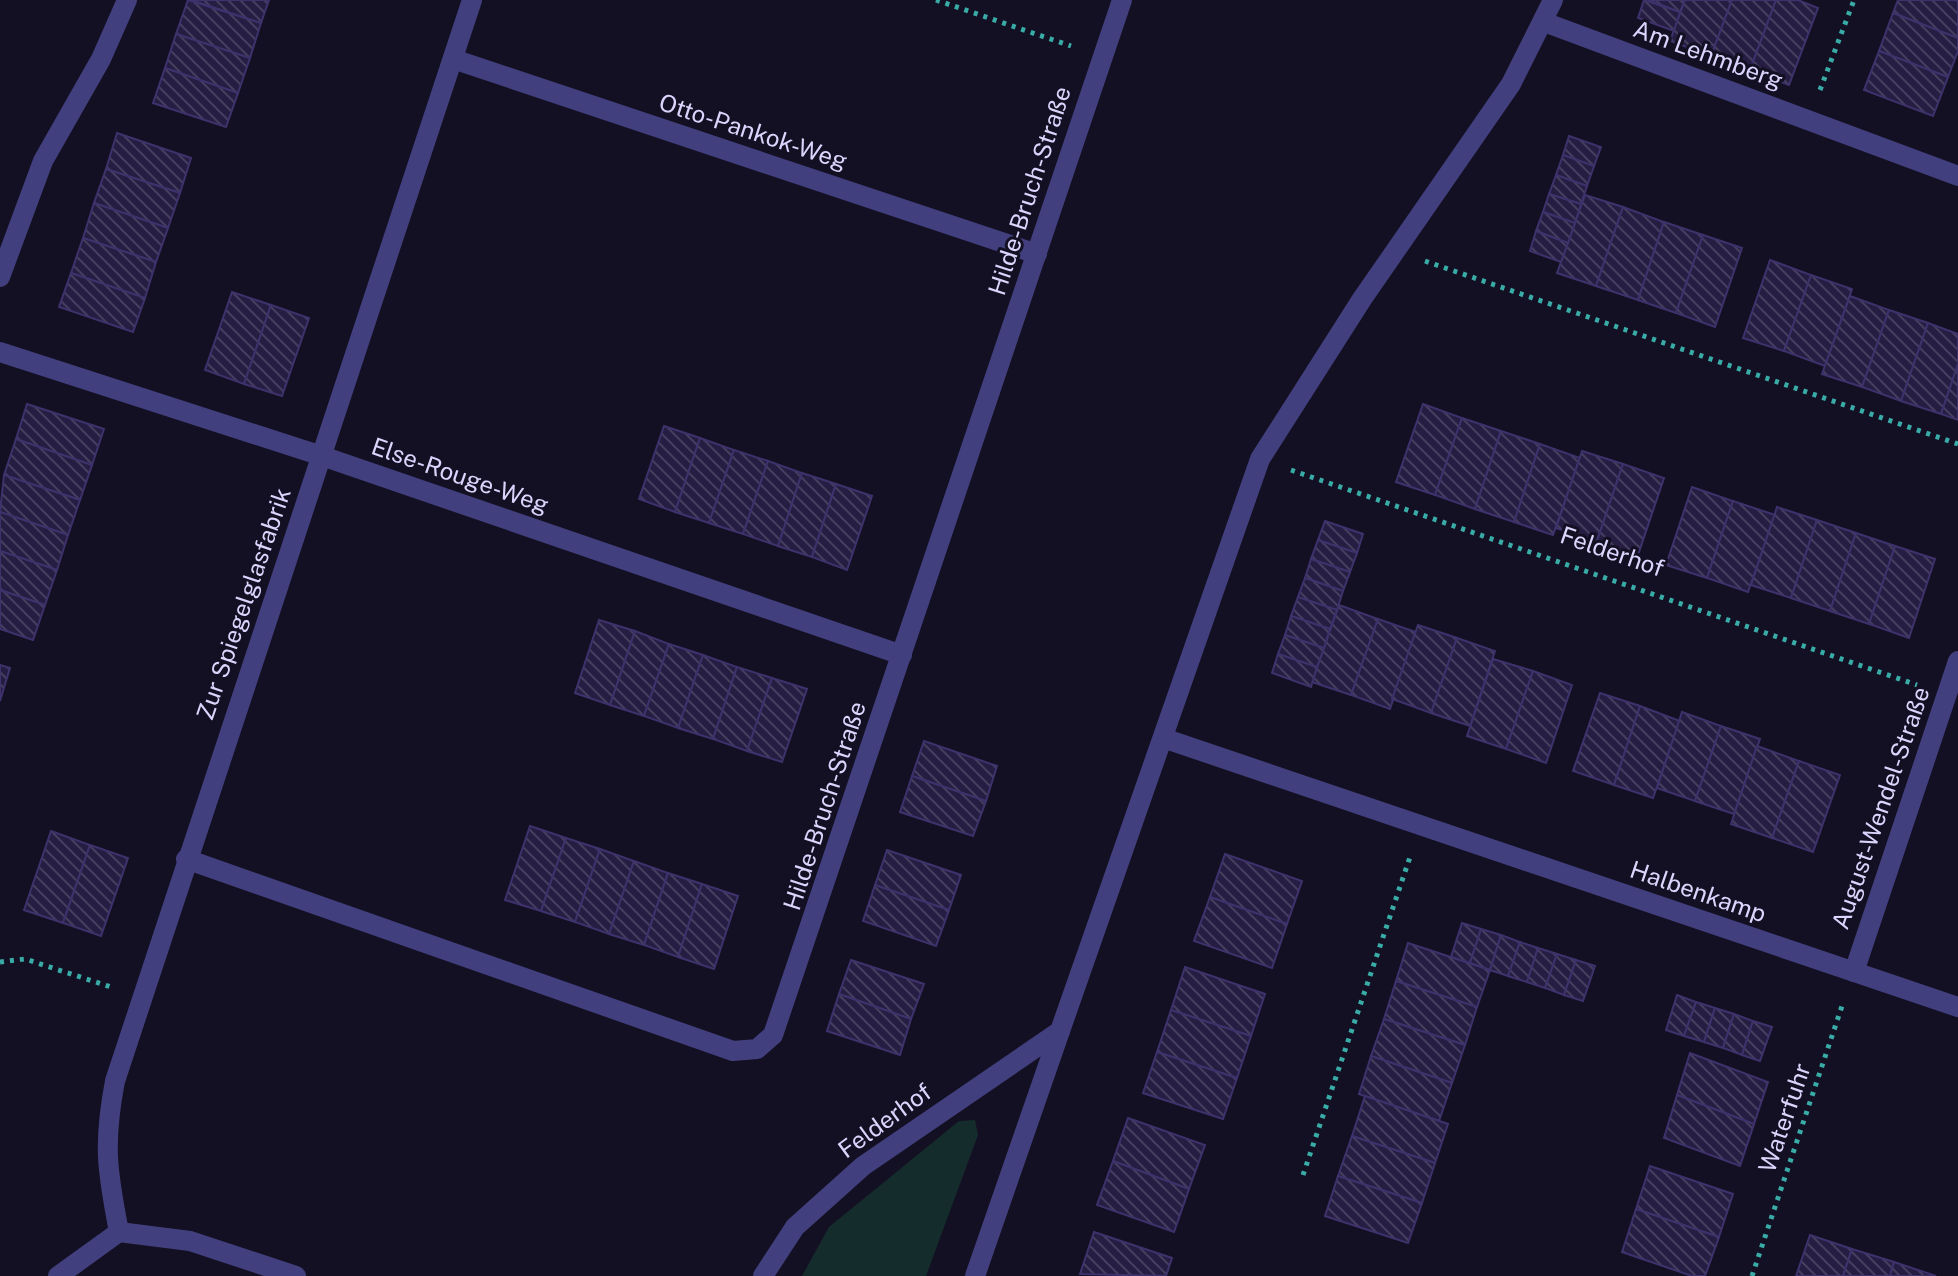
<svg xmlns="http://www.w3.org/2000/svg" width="1958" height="1276" font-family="'Public Sans',sans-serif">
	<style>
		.grass { fill: #142c2c }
		.building { fill: url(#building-back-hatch); stroke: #3e326c; stroke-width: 2 }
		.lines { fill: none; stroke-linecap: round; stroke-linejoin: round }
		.path { stroke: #39aca7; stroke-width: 5; stroke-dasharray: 4 6; stroke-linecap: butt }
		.minor { stroke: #423f7e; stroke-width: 20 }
		.labels { text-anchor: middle; stroke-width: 6; stroke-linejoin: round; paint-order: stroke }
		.street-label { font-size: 24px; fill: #dad5fc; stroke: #141023 }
	</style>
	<defs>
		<pattern id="building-back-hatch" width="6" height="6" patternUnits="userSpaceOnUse" patternTransform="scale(2)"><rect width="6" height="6" fill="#261e42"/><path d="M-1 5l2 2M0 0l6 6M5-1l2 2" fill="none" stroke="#453e5e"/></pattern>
	</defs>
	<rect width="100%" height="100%" fill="#141023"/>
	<polygon class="grass" points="975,1120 978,1135 926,1276 802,1276 829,1227 959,1121"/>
	<g class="building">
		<polygon points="188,0 261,23 250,58 176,34"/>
		<polygon points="191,0 269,0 261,23"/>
		<polygon points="1644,0 1680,12 1674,31 1638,18"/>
		<polygon points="1648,0 1685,0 1680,12"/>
		<polygon points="1685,0 1732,0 1711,56 1670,41"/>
		<polygon points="1732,0 1776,0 1750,70 1711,56"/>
		<polygon points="1776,0 1798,0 1818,8 1789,85 1750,70"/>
		<polygon points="1898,0 1958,0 1958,38 1893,13"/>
		<polygon points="1893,13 1958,38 1958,51 1948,77 1879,51"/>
		<polygon points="176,34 250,58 238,93 165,68"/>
		<polygon points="1879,51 1948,77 1933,116 1864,90"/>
		<polygon points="165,68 238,93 226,127 153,103"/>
		<polygon points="117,133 191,158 180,193 106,169"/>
		<polygon points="1569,136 1601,147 1594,166 1563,155"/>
		<polygon points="1563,155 1594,166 1587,186 1556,175"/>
		<polygon points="106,169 180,193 168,228 94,203"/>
		<polygon points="1556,175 1587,186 1581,204 1549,194"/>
		<polygon points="1549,194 1581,204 1575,223 1543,212"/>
		<polygon points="1585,195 1623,207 1596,286 1557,273"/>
		<polygon points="94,203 168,228 156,262 83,238"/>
		<polygon points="1623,207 1664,222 1638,300 1596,286"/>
		<polygon points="1543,212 1575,223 1568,243 1536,231"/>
		<polygon points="1664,222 1703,235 1676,313 1638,300"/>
		<polygon points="1536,231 1568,243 1561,262 1530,251"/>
		<polygon points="1703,235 1742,248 1715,327 1676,313"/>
		<polygon points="83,238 156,262 145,298 71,273"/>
		<polygon points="1770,260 1811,275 1784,351 1743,338"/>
		<polygon points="71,273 145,298 133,332 59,307"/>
		<polygon points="1811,275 1852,289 1825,366 1784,351"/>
		<polygon points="232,292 271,305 244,384 205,370"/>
		<polygon points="1850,296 1889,310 1862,387 1822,374"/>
		<polygon points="271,305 309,318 282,396 244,384"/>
		<polygon points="1889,310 1928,323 1901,401 1862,387"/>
		<polygon points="1928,323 1958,334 1958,364 1941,414 1901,401"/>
		<polygon points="1958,364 1958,420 1941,414"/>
		<polygon points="27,404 104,429 92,465 16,439"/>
		<polygon points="1423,404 1462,418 1435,495 1396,482"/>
		<polygon points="1462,418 1501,431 1475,509 1435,495"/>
		<polygon points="664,426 700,438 675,512 639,499"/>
		<polygon points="1501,431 1540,444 1514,522 1475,509"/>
		<polygon points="700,438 734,450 709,523 675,512"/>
		<polygon points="16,439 92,465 80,500 4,475"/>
		<polygon points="1540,444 1580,458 1553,535 1514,522"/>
		<polygon points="734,450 768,461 743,534 709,523"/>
		<polygon points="1582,451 1623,464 1597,541 1556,528"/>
		<polygon points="768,461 802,473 778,546 743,534"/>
		<polygon points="1623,464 1664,478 1638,555 1597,541"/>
		<polygon points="802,473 836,484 812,557 778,546"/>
		<polygon points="4,475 80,500 68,535 0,512"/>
		<polygon points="836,484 872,496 847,570 812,557"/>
		<polygon points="1692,487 1733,501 1707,578 1666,565"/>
		<polygon points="1733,501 1775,515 1748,592 1707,578"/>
		<polygon points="1777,507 1817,520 1791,598 1751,585"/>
		<polygon points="0,512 68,535 57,570 0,551"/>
		<polygon points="1817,520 1856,533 1830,611 1791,598"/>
		<polygon points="1325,521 1363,534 1357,553 1318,540"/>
		<polygon points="1856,533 1895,546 1869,624 1830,611"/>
		<polygon points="1318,540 1357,553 1350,572 1311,559"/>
		<polygon points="1895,546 1935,559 1909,638 1869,624"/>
		<polygon points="0,551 57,570 45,605 0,590"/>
		<polygon points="1311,559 1350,572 1343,591 1305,578"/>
		<polygon points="1305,578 1343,591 1337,610 1298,597"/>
		<polygon points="0,590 45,605 33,640 0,629"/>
		<polygon points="1298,597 1337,610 1330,629 1291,616"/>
		<polygon points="1339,605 1378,619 1351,695 1312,682"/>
		<polygon points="1291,616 1330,629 1324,648 1285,635"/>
		<polygon points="1378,619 1416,632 1390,709 1351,695"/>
		<polygon points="599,620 635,631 610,705 575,693"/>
		<polygon points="1418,625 1457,638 1431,713 1392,699"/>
		<polygon points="635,631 669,644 644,716 610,705"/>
		<polygon points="1285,635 1324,648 1317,667 1278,654"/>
		<polygon points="1457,638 1495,651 1470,726 1431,713"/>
		<polygon points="669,644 703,655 678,728 644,716"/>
		<polygon points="1278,654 1317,667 1311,687 1272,673"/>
		<polygon points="703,655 737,667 713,739 678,728"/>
		<polygon points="1493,659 1533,671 1506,749 1467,736"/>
		<polygon points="0,665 10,668 0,701"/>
		<polygon points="737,667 772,678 747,751 713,739"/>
		<polygon points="1533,671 1572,685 1546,763 1506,749"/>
		<polygon points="772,678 807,689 782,762 747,751"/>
		<polygon points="1600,693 1640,706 1614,785 1573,771"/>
		<polygon points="1640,706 1680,721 1653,798 1614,785"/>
		<polygon points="1682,712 1721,726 1695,801 1657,788"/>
		<polygon points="1721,726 1760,739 1734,814 1695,801"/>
		<polygon points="924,741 997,766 986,801 912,776"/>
		<polygon points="1757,746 1799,761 1772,838 1731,824"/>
		<polygon points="1799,761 1840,775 1813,852 1772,838"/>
		<polygon points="912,776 986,801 973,836 900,812"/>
		<polygon points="530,826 566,838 541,911 505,900"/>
		<polygon points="51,831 90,845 63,923 24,910"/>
		<polygon points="566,838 600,849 575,922 541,911"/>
		<polygon points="90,845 128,858 101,936 63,923"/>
		<polygon points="600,849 634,861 609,934 575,922"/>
		<polygon points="887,850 961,875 949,910 875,885"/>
		<polygon points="1225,854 1302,881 1287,924 1210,897"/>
		<polygon points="634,861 668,873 644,945 609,934"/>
		<polygon points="668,873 702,884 678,957 644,945"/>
		<polygon points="702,884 738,896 714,969 678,957"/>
		<polygon points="875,885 949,910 936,946 863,921"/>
		<polygon points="1210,897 1287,924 1272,968 1194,941"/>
		<polygon points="1462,923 1481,929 1470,963 1451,957"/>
		<polygon points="1481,929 1501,935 1490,970 1470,963"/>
		<polygon points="1501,935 1520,942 1508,976 1490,970"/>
		<polygon points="1520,942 1538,948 1527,982 1508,976"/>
		<polygon points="1408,943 1490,970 1477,1007 1396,981"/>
		<polygon points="1538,948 1557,954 1545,988 1527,982"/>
		<polygon points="1557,954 1576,960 1564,995 1545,988"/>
		<polygon points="851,960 924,984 911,1019 839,994"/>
		<polygon points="1576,960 1595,966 1583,1001 1564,995"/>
		<polygon points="1185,967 1265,994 1251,1036 1171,1010"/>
		<polygon points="1396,981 1477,1007 1465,1045 1384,1019"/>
		<polygon points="839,994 911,1019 900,1055 827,1031"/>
		<polygon points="1677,995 1696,1002 1684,1036 1666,1030"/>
		<polygon points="1696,1002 1715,1008 1704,1042 1684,1036"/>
		<polygon points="1715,1008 1734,1014 1723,1048 1704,1042"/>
		<polygon points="1171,1010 1251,1036 1237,1078 1157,1052"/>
		<polygon points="1734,1014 1753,1021 1742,1055 1723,1048"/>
		<polygon points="1384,1019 1465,1045 1452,1083 1371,1056"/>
		<polygon points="1753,1021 1772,1027 1760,1061 1742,1055"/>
		<polygon points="1157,1052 1237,1078 1223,1119 1143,1093"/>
		<polygon points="1690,1053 1768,1082 1754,1124 1677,1095"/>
		<polygon points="1371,1056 1452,1083 1439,1121 1359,1094"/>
		<polygon points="1677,1095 1754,1124 1740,1166 1664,1138"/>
		<polygon points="1365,1096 1448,1124 1435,1163 1352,1136"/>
		<polygon points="1128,1118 1205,1145 1189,1189 1113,1161"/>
		<polygon points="1352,1136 1435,1163 1422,1203 1338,1176"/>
		<polygon points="1113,1161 1189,1189 1174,1232 1097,1205"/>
		<polygon points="1650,1166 1733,1194 1719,1237 1636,1209"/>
		<polygon points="1338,1176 1422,1203 1408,1243 1325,1216"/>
		<polygon points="1636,1209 1719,1237 1705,1276 1692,1276 1622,1252"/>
		<polygon points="1094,1232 1172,1258 1166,1276 1080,1274"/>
		<polygon points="1810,1235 1852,1249 1843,1276 1796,1276"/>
		<polygon points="1852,1249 1894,1262 1890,1276 1843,1276"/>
		<polygon points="1894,1262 1936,1276 1890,1276"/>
	</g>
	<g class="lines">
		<g class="path">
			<polyline points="936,0 1071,46"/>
			<polyline points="1820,90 1854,0"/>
			<polyline points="1425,261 1958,444"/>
			<polyline points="1291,470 1917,685"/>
			<polyline points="0,962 25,959 111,987"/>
			<polyline points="1303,1175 1410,857"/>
			<polyline points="1752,1276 1843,1003"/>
		</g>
		<g class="minor">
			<polyline points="1544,22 1958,176"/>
			<polyline points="453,59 1037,254"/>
			<polyline points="0,277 43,161 101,59 127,0"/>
			<polyline points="0,352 322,456 902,655"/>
			<polyline points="1163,738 1958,1007"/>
			<polyline points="186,859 733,1051 757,1049 773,1035 1122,0"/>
			<polyline points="1854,972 1958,661"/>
			<path d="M119 1232C107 1170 103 1144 115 1081L472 0"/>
			<polyline points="58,1276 119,1232 190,1241 296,1276"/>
			<polyline points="763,1276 795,1227 863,1166 1060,1031 1260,459 1362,299 1511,84 1553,0"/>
			<polyline points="975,1276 1060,1031"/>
		</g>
	</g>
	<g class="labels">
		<g class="street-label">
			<text transform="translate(1708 55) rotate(20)" y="8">Am Lehmberg</text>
			<text transform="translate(753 132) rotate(18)" y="8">Otto-Pankok-Weg</text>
			<text transform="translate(1030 191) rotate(-72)" y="8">Hilde-Bruch-Straße</text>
			<text transform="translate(460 476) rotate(19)" y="8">Else-Rouge-Weg</text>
			<text transform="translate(1612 552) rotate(19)" y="8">Felderhof</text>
			<text transform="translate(244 604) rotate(-71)" y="8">Zur Spiegelglasfabrik</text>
			<text transform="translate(825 806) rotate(-72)" y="8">Hilde-Bruch-Straße</text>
			<text transform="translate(1881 808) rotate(-71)" y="8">August-Wendel-Straße</text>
			<text transform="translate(1698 892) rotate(19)" y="8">Halbenkamp</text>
			<text transform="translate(1785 1118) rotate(-71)" y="8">Waterfuhr</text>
			<text transform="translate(885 1121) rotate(-36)" y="8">Felderhof</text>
		</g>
	</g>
</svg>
